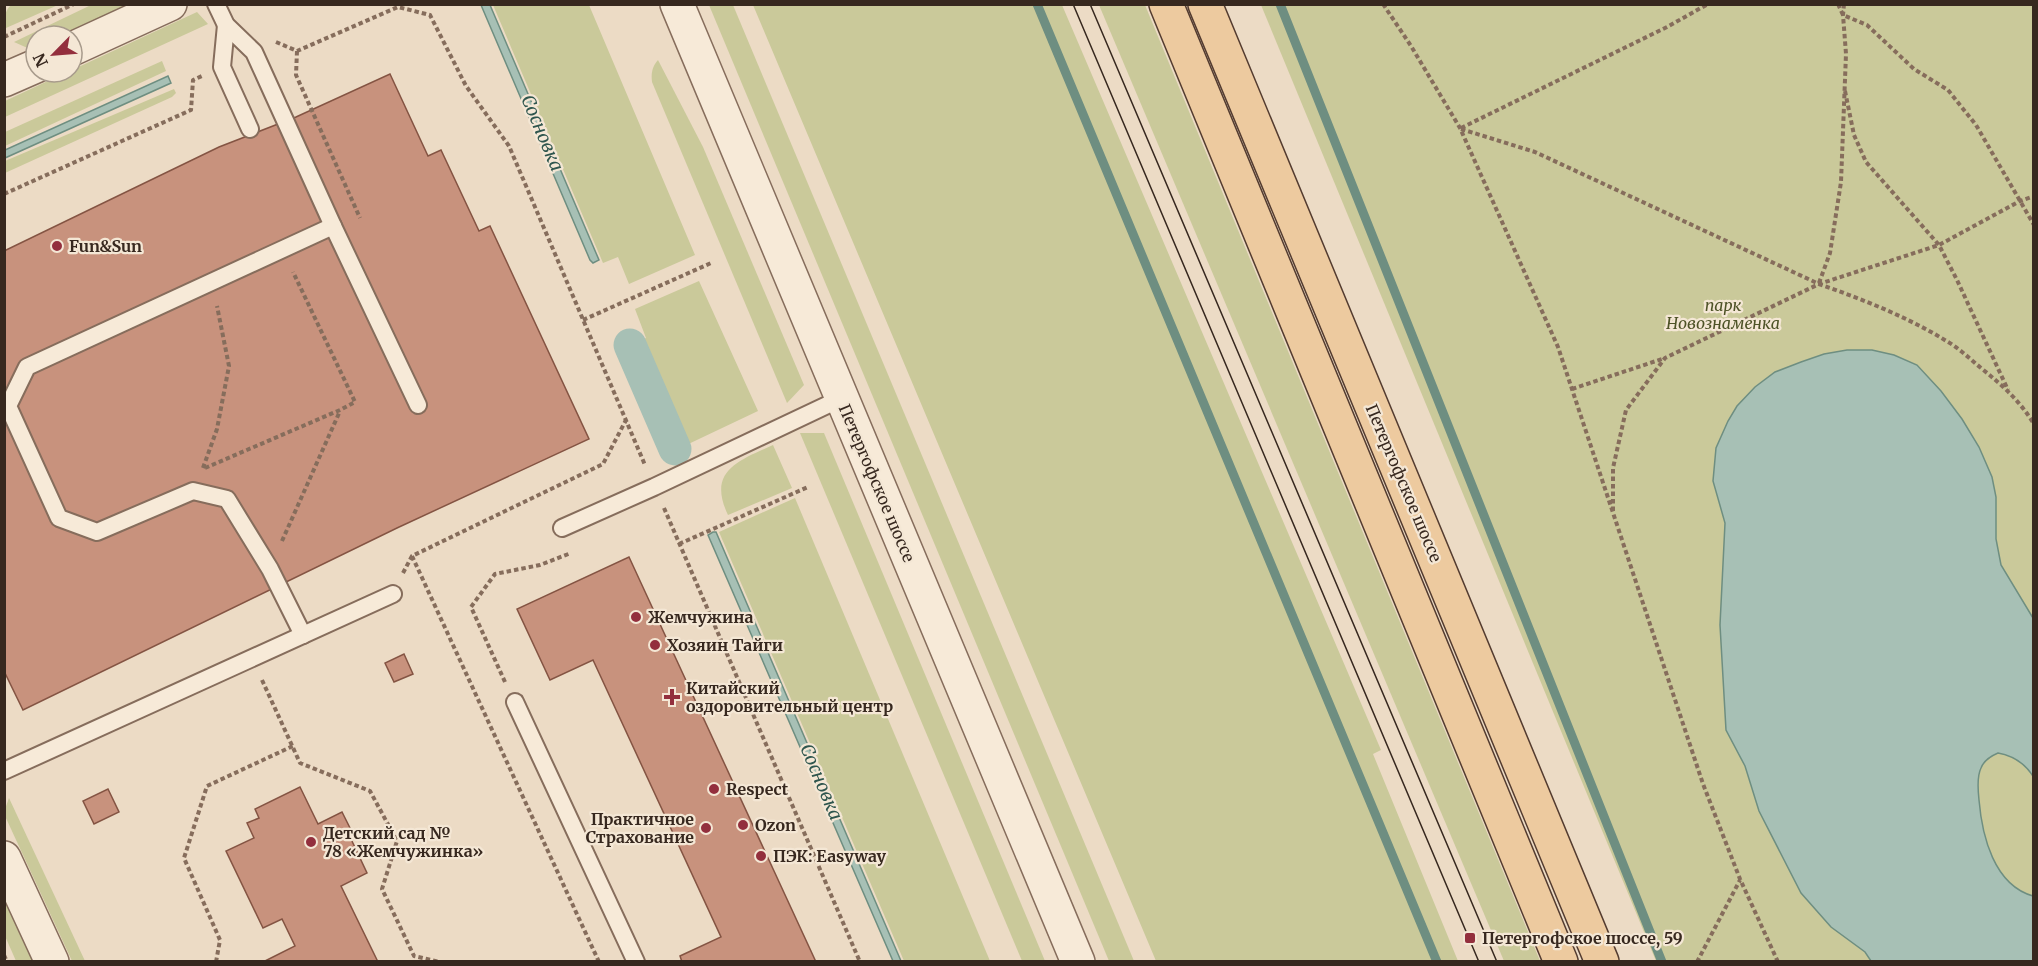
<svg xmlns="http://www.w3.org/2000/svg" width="2038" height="966" font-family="Merriweather,serif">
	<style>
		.green { fill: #cac99a }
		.water { fill: #a7c0b5; stroke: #6e8e81; stroke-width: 1.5 }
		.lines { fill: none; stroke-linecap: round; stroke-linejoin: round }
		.stream { stroke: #6e8e81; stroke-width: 9 }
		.canal { stroke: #a7c0b5; stroke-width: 33 }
		.building { fill: #c8927d; stroke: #845443; stroke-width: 1.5 }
		.service-casing { stroke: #866d5c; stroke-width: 20 }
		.minor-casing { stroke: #866d5c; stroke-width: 36 }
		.primary-casing { stroke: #543c30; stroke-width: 36 }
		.path { stroke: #866d5c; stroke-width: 4; stroke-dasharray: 4.5 3; stroke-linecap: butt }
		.service { stroke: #f7ead8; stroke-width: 16 }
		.minor { stroke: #f7ead8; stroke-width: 33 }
		.primary { stroke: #edca9f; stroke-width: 33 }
		.tram { stroke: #37281f; stroke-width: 1.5 }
		.poi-dot { fill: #932f3d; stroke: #f4e7d5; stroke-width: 2 }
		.labels { text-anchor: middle; stroke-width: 4.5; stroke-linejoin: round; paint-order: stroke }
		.poi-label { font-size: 16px; font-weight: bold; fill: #37281f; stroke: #f4e7d5; text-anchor: start }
		.park-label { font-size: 16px; font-style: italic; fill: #4e5327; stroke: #f4e7d5 }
		.street-label { font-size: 16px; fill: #37281f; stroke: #f4e7d5 }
		.water-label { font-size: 18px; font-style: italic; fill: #2f564e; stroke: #f4e7d5 }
	</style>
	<rect width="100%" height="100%" fill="#ecdbc5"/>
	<g class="green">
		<path d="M11 5 12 4 58 5 6 28C4 18 4 12 11 5Z"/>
		<polygon points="91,5 131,5 63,36 36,36 36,48 32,50 14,42"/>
		<polygon points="493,5 589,5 695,255 629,284 618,257 603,263"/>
		<polygon points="709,5 733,5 1134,961 1109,961"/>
		<polygon points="753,5 1062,5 1381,750 1373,754 1458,961 1156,961"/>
		<polygon points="1099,5 1145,5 1540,961 1504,961"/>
		<polygon points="1261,5 2033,5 2033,961 1656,961"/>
		<polygon points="197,12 208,24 5,117 5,101 67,72 72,72 72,70"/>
		<path d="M658 60 703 147 804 385 787 403 652 82C651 73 652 67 658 60Z"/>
		<polygon points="162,61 166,71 5,146 5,132"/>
		<polygon points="174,89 176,93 172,97 5,173 5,161"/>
		<polygon points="699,281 758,411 680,448 634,343 646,338 635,309"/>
		<polygon points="800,433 824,433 1045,961 1022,961"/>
		<path d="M773 445 792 488 728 515C707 471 738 461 773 445Z"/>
		<polygon points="795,498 990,961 904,961 719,532"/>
		<polygon points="9,798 85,961 72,961 5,816 5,809"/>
		<polygon points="4,900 5,900 33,961 16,961 5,936"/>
	</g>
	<g class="water">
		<polygon points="481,5 490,5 599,260 593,263 590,260"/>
		<polygon points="168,76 171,83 5,158 5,150"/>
		<path d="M1847 350H1872L1894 355 1917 365 1941 391 1962 419 1979 447 1992 477 1996 497V539L2001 565 2033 618 2034 778C2026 764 2014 756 1998 753 1991 756 1984 760 1981 768 1977 776 1978 791 1979 800 1982 836 1994 885 2033 896V961H1871L1865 952 1831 927 1801 893 1759 811 1745 766 1726 730 1720 625 1725 523 1713 481 1716 448 1728 421 1737 406 1755 387 1775 372 1801 362 1824 354Z"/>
		<polygon points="713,532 716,532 901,961 893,961 708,535"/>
	</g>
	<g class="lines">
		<g class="stream">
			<polyline points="1037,4 1437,962"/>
			<polyline points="1280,4 1662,962"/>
		</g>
		<polyline class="canal" points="630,345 675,449"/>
	</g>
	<g class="building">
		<polygon points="390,74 428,156 441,150 479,231 490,226 589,439 397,528 23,710 4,671 4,251 219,147 296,117"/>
		<polygon points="629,557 816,962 682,962 680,956 721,937 593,660 550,680 517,609"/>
		<polygon points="404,654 413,674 394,682 385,663"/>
		<polygon points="300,787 318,824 342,812 355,838 351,839 367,873 341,886 378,962 265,961 295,946 282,919 263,928 226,851 254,838 247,823 259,818 255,809"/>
		<polygon points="108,789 119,812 94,824 83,801"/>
	</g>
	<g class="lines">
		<g class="service-casing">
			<g id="service">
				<polyline points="216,4 226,25 254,52 333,226 418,405"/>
				<polyline points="226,25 222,67 250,129"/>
				<polyline points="562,528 654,487 842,398"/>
				<polyline points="303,635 270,569 227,499 193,491 97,532 59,518 8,406 27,367 333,226"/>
				<polyline points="515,702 636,962"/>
				<polyline points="4,771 393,594"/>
			</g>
		</g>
		<g class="minor-casing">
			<g id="minor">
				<polyline points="677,4 1078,962"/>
				<polyline points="72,49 170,4"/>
				<polyline points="4,80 36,66"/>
				<polyline points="4,858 52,962"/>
			</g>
		</g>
		<g class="primary-casing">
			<g id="primary">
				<polyline points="1166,4 1561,962"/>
				<polyline points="1205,4 1602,962"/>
			</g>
		</g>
		<g class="path">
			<polyline points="1383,4 1411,46 1460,128 1558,347 1703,784 1740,879 1778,962"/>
			<polyline points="1838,4 1843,15 1867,25 1914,69 1948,90 1976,125 2034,225"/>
			<polyline points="4,37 74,4"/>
			<polyline points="276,42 297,51 398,7 430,15 466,86 509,146 645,465"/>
			<polyline points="297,51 296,75 360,218"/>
			<polyline points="1845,91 1854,135 1866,162 1939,245 1957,280 2008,390"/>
			<polyline points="1461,128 1667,27 1708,4"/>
			<path d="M1461 129 1535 152 1819 284C1864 300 1908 317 1948 342 1960 349 1970 359 1981 368 2002 385 2020 401 2034 424"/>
			<polyline points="4,194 191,110 193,80 202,76"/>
			<polyline points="1819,283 1830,253 1841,182 1846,54 1843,15 1844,4"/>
			<polyline points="583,320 711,263"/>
			<polyline points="1572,389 1665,358"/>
			<polyline points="203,468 217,429 229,366 217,306"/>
			<polyline points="205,468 340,410 355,402 293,272"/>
			<polyline points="664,508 860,962"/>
			<polyline points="1613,511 1613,468 1626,410 1665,358 1819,284 1939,245 2020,201 2034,196"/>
			<polyline points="282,541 340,411"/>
			<polyline points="679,544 808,487"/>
			<polyline points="412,556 599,962"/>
			<polyline points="403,573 412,556 603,464 626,420"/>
			<polyline points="262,680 300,763 370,791 397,841 382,889 414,956 440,962"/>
			<polyline points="505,682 471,607 495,574 540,565 571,553"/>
			<polyline points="4,955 7,962"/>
			<polyline points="216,962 220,940 184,858 207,786 293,746"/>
			<polyline points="1697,962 1740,880"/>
		</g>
		<use href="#service" class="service"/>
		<use href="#minor" class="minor"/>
		<use href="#primary" class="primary"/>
		<g class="tram">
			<polyline points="1073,4 1479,962"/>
			<polyline points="1090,4 1497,962"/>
		</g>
	</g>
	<g class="poi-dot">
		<circle cx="57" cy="246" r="6"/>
		<circle cx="636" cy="617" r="6"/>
		<circle cx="655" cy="645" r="6"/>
		<path d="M669 688h6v6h6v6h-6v6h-6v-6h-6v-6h6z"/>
		<circle cx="714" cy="789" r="6"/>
		<circle cx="743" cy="825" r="6"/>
		<circle cx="706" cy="828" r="6"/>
		<circle cx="311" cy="842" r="6"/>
		<circle cx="761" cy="856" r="6"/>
		<rect x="1464" y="932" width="12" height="12" rx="3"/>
	</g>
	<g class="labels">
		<g class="poi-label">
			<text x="69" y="252">Fun&amp;Sun</text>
			<text x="648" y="623">Жемчужина</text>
			<text x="667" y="651">Хозяин Тайги</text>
			<text x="686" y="694">Китайский<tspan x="686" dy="18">оздоровительный центр</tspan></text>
			<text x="726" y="795">Respect</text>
			<text x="694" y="825" text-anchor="end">Практичное<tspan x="694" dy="18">Страхование</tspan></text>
			<text x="755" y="831">Ozon</text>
			<text x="323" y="839">Детский сад №<tspan x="323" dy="18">78 «Жемчужинка»</tspan></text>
			<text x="773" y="862">ПЭК: Easyway</text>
			<text x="1482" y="944">Петергофское шоссе, 59</text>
		</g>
		<g class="park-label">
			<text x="1723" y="311">парк<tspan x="1723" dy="18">Новознаменка</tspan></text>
		</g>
		<g class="street-label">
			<text transform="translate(877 483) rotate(67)" y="6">Петергофское шоссе</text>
			<text transform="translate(1404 483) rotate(67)" y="6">Петергофское шоссе</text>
		</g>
		<g class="water-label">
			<text transform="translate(542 133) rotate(67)" y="6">Сосновка</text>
			<text transform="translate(821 782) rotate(67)" y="6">Сосновка</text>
		</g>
	</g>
	<rect width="2038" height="966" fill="none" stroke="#37281f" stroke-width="12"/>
	<g transform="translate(54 54) rotate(245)"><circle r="28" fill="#f4e7d5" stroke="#a89b8c" stroke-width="1.5"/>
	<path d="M0-4.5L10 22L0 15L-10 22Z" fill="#932f3d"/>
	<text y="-9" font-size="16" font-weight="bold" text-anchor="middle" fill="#37281f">N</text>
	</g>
</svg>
